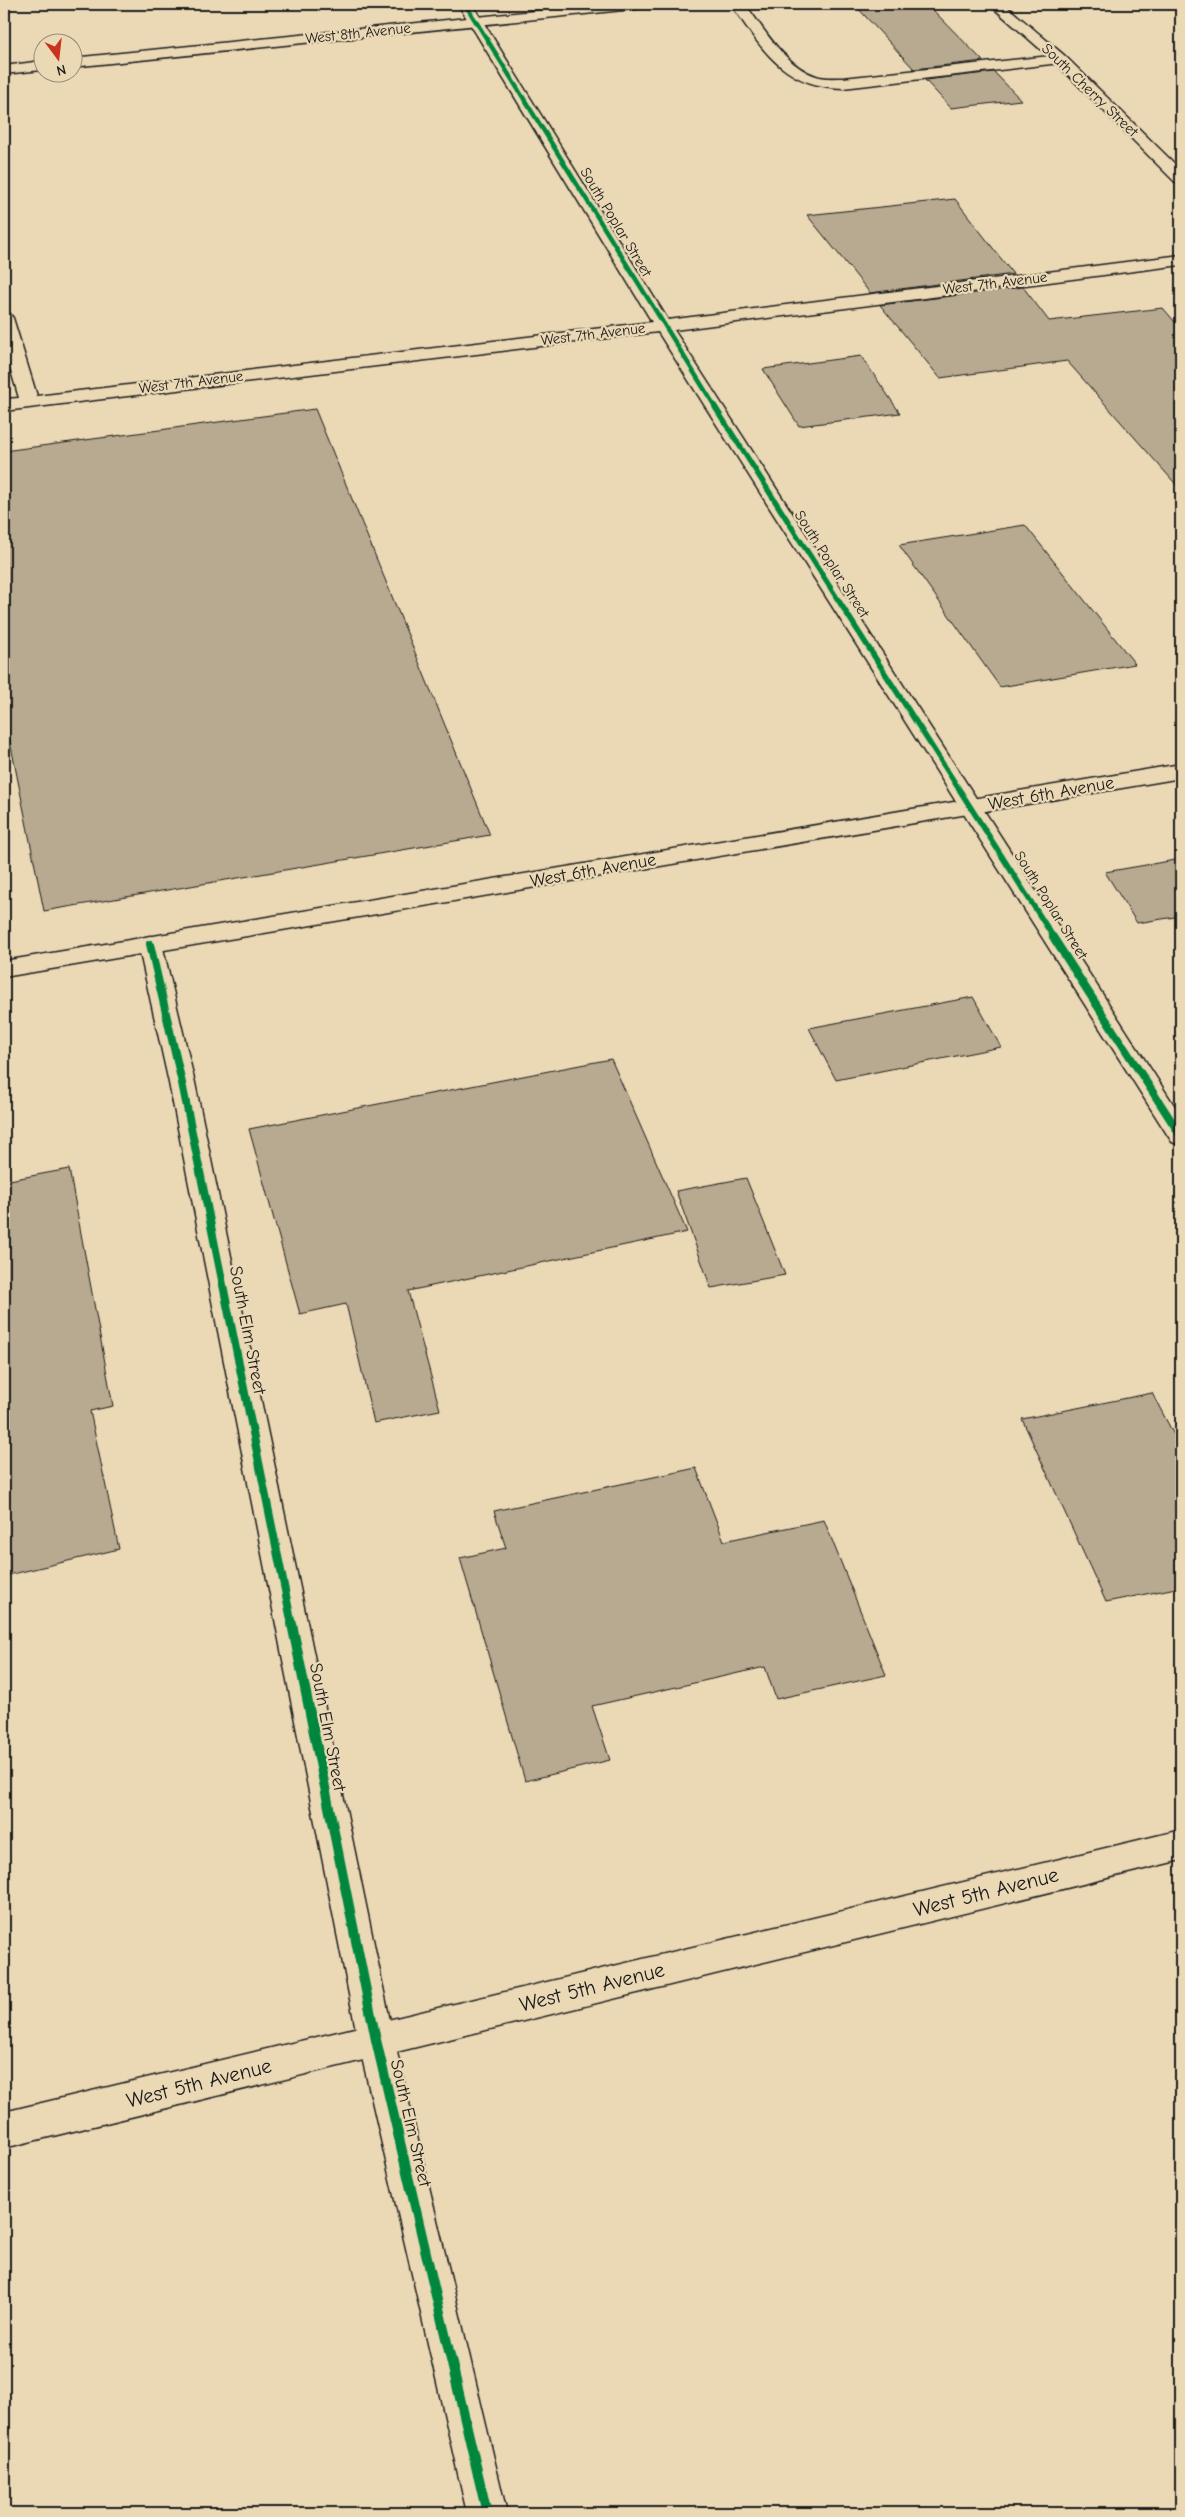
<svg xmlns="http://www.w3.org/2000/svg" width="1185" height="2517" font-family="'Comic Neue',sans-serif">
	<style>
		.building { fill: #b8aa90; stroke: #1c1c1c }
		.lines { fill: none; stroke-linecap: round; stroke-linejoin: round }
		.lane-casing { stroke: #1c1c1c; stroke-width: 3 }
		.street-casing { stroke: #1c1c1c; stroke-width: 3 }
		.secondary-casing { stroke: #1c1c1c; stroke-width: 3 }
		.lane { fill: #ebd9b6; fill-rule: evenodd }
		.street { fill: #ebd9b6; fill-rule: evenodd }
		.secondary { fill: #ebd9b6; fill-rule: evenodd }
		.cycleway-far3-casing { stroke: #ebd9b6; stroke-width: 6 }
		.cycleway-far2-casing { stroke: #ebd9b6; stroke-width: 8 }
		.cycleway-far1-casing { stroke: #ebd9b6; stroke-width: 11 }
		.cycleway-casing { stroke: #ebd9b6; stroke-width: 13 }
		.cycleway-far3 { stroke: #00873e; stroke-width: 4.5 }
		.cycleway-far2 { stroke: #00873e; stroke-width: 5.5 }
		.cycleway-far1 { stroke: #00873e; stroke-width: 8 }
		.cycleway { stroke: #00873e; stroke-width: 10 }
		.labels { text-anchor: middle; stroke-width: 4.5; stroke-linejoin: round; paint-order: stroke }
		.far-street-label { font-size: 15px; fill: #1c1c1c; stroke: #ebd9b6 }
		.street-label { font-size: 18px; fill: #1c1c1c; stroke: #ebd9b6 }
		.near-street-label { font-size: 21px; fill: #1c1c1c; stroke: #ebd9b6 }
	</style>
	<rect width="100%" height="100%" fill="#ebd9b6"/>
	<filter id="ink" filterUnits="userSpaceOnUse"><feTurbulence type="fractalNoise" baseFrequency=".02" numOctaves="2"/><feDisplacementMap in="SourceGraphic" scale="10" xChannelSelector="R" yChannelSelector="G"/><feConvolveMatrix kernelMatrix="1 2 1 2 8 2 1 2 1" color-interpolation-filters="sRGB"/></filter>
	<g filter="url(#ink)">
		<g class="building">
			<polygon points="854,4 927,4 983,61 914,69"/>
			<polygon points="994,72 1021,100 951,108 925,80"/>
			<polygon points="955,199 1013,274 870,293 807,215"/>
			<polygon points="1023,287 1049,321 1163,308 1181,329 1181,490 1067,361 940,378 880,305"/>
			<polygon points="861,356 900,413 799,426 763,369"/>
			<polygon points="315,409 490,835 44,911 4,711 4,451"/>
			<polygon points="1025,525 1135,664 1000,687 899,545"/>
			<polygon points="1181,859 1181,916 1137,923 1105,872"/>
			<polygon points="973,997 1001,1047 836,1080 809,1028"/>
			<polygon points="611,1059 687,1232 408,1291 440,1410 374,1423 346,1304 300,1314 249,1129"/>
			<polygon points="69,1169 113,1406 90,1411 119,1549 4,1576 4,1181"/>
			<polygon points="746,1178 785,1275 711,1288 676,1191"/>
			<polygon points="1152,1393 1181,1448 1181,1587 1106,1602 1022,1419"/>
			<polygon points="696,1468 724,1541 824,1520 886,1675 776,1699 765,1667 592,1706 610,1760 525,1781 460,1558 506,1548 494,1511"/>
		</g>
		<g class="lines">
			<g class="lane-casing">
				<path id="lane" d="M731 4H745C764 29 784 65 816 76 824 79 834 78 843 78L1060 55 1067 59 1060 63 843 88C783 87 762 49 731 4Z"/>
			</g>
			<g class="street-casing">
				<g id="street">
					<polygon points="458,4 472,4 668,320 1181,255 1181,265 674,330 1181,1116 1181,1145 1172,1142 658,332 4,411 4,399 19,398 4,347 4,313 10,314 13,318 37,396 652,322"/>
					<polygon points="150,936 159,938 162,944 195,1083 394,2040 507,2513 467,2513 358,2040 169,1083 138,944 141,938"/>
				</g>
			</g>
			<g class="secondary-casing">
				<g id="secondary">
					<polygon points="604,4 650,4 643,8 72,67 72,58"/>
					<polygon points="989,4 1004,4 1065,56 1181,170 1181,184 1175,182 1055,62"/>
					<polygon points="42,61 42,70 4,74 4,66"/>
					<polygon points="1181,764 1181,778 4,977 4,961"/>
					<polygon points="1181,1830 1181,1860 4,2148 4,2112"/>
				</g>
			</g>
			<use href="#lane" class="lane"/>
			<use href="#street" class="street"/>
			<use href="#secondary" class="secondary"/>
			<g class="cycleway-far3-casing">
				<polyline id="cycleway-far3" points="465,4 716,408"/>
			</g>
			<g class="cycleway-far2-casing">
				<polyline id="cycleway-far2" points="715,407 1054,938"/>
			</g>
			<g class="cycleway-far1-casing">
				<g id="cycleway-far1">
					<polyline points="1053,937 1181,1136"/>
					<polyline points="150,944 182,1083 292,1625"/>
				</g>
			</g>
			<g class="cycleway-casing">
				<polyline id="cycleway" points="292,1624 376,2040 487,2513"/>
			</g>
			<use href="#cycleway-far3" class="cycleway-far3"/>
			<use href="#cycleway-far2" class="cycleway-far2"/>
			<use href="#cycleway-far1" class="cycleway-far1"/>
			<use href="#cycleway" class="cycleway"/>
		</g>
	</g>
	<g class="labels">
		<g class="far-street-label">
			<text transform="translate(358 33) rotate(-6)" y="5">West 8th Avenue</text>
			<text transform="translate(1090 90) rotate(44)" y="5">South Cherry Street</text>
			<text transform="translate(616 222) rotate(59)" y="5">South Poplar Street</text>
			<text transform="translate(995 283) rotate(-7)" y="5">West 7th Avenue</text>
			<text transform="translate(593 334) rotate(-7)" y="5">West 7th Avenue</text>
			<text transform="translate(191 382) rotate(-7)" y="5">West 7th Avenue</text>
			<text transform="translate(832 564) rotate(57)" y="5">South Poplar Street</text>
			<text transform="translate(1051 905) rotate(58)" y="5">South Poplar Street</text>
		</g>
		<g class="street-label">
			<text transform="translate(1051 793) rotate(-10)" y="6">West 6th Avenue</text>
			<text transform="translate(593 870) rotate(-10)" y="6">West 6th Avenue</text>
			<text transform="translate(248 1330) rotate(79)" y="6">South Elm Street</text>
			<text transform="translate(328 1727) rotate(79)" y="6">South Elm Street</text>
			<text transform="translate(411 2123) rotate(77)" y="6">South Elm Street</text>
		</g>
		<g class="near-street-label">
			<text transform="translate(986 1892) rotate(-14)" y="7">West 5th Avenue</text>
			<text transform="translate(592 1987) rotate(-14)" y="7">West 5th Avenue</text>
			<text transform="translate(199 2083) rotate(-14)" y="7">West 5th Avenue</text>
		</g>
	</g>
	<rect width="1185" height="2517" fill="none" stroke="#ebd9b6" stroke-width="20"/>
	<rect x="10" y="10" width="1165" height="2497" fill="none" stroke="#1c1c1c" stroke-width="2" filter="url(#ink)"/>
	<g transform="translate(58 58) rotate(165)"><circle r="24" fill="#ebd9b6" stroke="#988d78"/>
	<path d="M0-4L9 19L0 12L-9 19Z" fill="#c8321e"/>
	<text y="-8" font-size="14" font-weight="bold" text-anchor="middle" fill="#1c1c1c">N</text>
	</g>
</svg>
